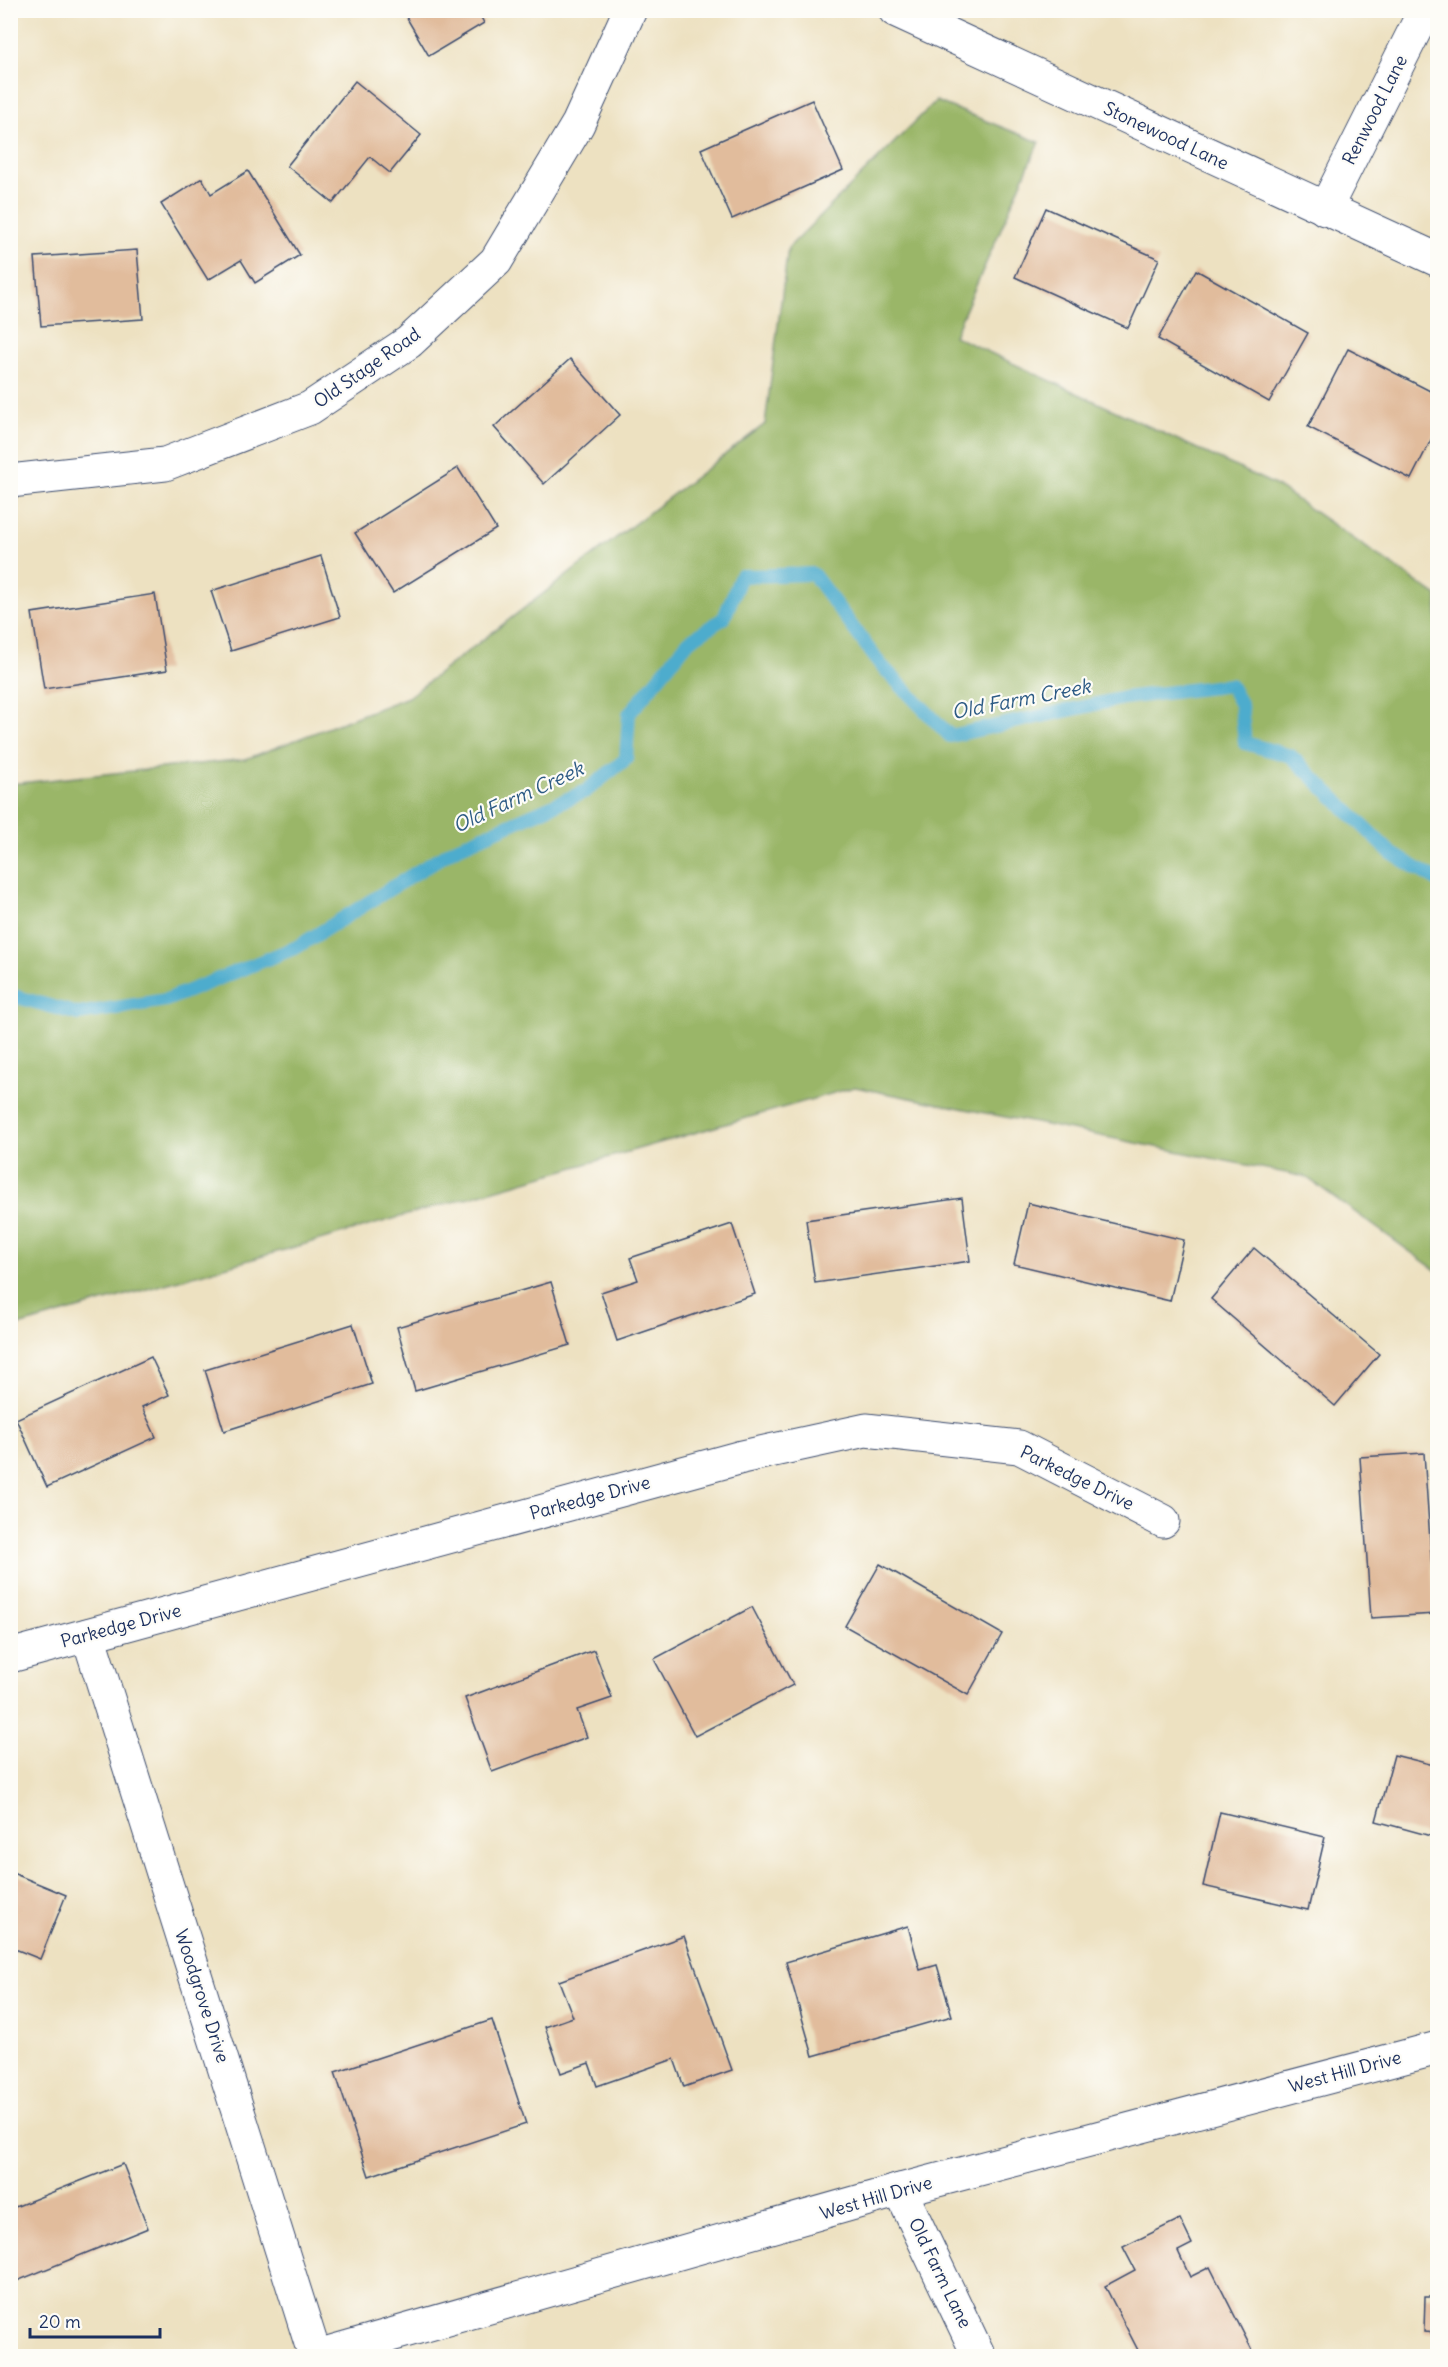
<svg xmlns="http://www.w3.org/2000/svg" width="1448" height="2367" font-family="Delius,sans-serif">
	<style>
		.forest { fill: #9ab668; stroke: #5a7263; stroke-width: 1.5 }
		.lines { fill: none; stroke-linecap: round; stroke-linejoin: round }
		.stream { stroke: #4eaccd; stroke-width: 14 }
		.building { fill: #e1bc9c }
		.minor-casing { stroke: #3a4a6d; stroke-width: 35 }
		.minor { stroke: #fff; stroke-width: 33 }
		.labels { text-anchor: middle; stroke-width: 4.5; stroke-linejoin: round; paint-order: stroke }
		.street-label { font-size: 18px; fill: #1b2f5e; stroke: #fdfcf7 }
		.water-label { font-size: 20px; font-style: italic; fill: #2d5b85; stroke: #fdfcf7 }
	</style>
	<rect width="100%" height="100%" fill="#fdfcf7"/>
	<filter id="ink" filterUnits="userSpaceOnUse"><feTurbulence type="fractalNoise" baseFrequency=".0167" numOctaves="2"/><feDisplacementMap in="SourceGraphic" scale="12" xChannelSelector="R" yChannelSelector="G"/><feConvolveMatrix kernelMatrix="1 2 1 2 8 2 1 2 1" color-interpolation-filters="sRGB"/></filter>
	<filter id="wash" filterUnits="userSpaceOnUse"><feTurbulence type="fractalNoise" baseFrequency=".008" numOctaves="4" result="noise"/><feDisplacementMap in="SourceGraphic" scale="24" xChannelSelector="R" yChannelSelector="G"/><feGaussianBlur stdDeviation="1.35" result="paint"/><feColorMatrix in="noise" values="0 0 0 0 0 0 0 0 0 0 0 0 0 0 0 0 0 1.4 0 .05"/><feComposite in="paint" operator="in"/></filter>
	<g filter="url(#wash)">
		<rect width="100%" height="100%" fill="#ede1c1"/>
		<polygon class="forest" points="936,101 1039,142 954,336 1275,485 1437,596 1437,1271 1306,1177 855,1087 11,1328 11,784 246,759 408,697 765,424 788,248"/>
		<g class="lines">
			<polyline class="stream" points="10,995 78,1014 166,1000 297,947 454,849 586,791 626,759 629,714 689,641 724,618 741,576 813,574 880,664 950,736 1124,698 1230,685 1241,705 1245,743 1291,756 1391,853 1438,881"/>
		</g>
		<g id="blocks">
			<g class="building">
				<polygon points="402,10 477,10 484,23 429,56"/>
				<polygon points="355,81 421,135 390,173 370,157 333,203 287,166"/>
				<polygon points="812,100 843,170 732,219 701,149"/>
				<polygon points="248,171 300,255 255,283 241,260 208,280 161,204 202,178 211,194"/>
				<polygon points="1046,208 1159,259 1128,328 1015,277"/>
				<polygon points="137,250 143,319 41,326 35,257"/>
				<polygon points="1196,270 1308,333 1269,402 1158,339"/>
				<polygon points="1348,349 1438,395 1438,426 1411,479 1308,427"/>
				<polygon points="570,359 620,415 544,484 494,427"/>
				<polygon points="458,468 496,529 393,593 355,533"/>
				<polygon points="321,556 340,617 231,651 211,591"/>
				<polygon points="155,594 167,670 44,689 32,613"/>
				<polygon points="962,1198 970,1261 815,1283 806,1220"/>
				<polygon points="1028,1203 1184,1240 1170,1301 1014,1264"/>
				<polygon points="732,1224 755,1294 617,1341 601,1292 638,1280 630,1258"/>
				<polygon points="1254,1248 1379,1354 1335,1406 1211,1299"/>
				<polygon points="551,1282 570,1345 415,1391 397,1327"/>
				<polygon points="353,1324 372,1384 224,1431 205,1370"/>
				<polygon points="151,1357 169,1395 142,1407 156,1437 47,1487 16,1419"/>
				<polygon points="1424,1453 1435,1614 1371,1618 1360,1457"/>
				<polygon points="880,1564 1002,1634 968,1695 845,1626"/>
				<polygon points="752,1607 793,1685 695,1736 654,1659"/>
				<polygon points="594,1650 612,1698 577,1710 587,1737 492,1772 465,1698"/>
				<polygon points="1394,1755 1438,1766 1438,1838 1376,1821"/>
				<polygon points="1220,1812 1325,1837 1308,1910 1203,1886"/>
				<polygon points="10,1872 66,1895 40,1959 10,1947"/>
				<polygon points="908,1926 920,1970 937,1965 952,2016 813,2056 786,1962"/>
				<polygon points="684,1936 732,2070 684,2087 674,2059 597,2086 589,2063 561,2073 545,2027 573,2017 559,1981"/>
				<polygon points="492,2020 526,2124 369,2176 335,2072"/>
				<polygon points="123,2164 148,2228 12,2283 10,2209"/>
				<polygon points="1180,2219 1192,2244 1178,2251 1190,2277 1210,2267 1255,2356 1141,2356 1105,2286 1135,2270 1123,2247"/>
				<polygon points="1425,2297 1438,2297 1438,2333 1424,2332"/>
			</g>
		</g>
	</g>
	<g filter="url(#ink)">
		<use href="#blocks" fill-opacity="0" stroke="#3a4a6d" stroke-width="1.5"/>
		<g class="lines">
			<g class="minor-casing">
				<g id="minor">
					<polyline points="895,10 1438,260"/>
					<polyline points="1325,209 1425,10"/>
					<polyline points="10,481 165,464 310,408 409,342 496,261 578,124 630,10"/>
					<polyline points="88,1635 315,2356"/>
					<polyline points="10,1656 742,1457 866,1430 1019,1447 1163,1521"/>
					<polyline points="900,2190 979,2356"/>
					<polyline points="317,2356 900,2190 1438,2048"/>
				</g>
			</g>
			<use href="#minor" class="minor"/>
		</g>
	</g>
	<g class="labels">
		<g class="street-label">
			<text transform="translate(1375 110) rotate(-63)" y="6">Renwood Lane</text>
			<text transform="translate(1166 136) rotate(25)" y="6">Stonewood Lane</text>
			<text transform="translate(367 368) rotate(-35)" y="6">Old Stage Road</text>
			<text transform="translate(1077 1478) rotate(26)" y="6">Parkedge Drive</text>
			<text transform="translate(590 1498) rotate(-15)" y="6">Parkedge Drive</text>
			<text transform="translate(121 1626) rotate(-15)" y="6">Parkedge Drive</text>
			<text transform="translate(202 1996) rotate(72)" y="6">Woodgrove Drive</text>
			<text transform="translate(1345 2072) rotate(-15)" y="6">West Hill Drive</text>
			<text transform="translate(876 2198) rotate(-16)" y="6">West Hill Drive</text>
			<text transform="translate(940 2273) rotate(64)" y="6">Old Farm Lane</text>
		</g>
		<g class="water-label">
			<text transform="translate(1021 699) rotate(-11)" y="7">Old Farm Creek</text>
			<text transform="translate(518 797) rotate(-25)" y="7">Old Farm Creek</text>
		</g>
	</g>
	<rect width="1448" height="2367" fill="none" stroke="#fdfcf7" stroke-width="36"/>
	<path d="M30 2328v9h130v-9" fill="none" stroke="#1b2f5e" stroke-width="3"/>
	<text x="39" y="2328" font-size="18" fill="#1b2f5e" stroke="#fdfcf7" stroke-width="4.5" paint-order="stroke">20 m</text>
</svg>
